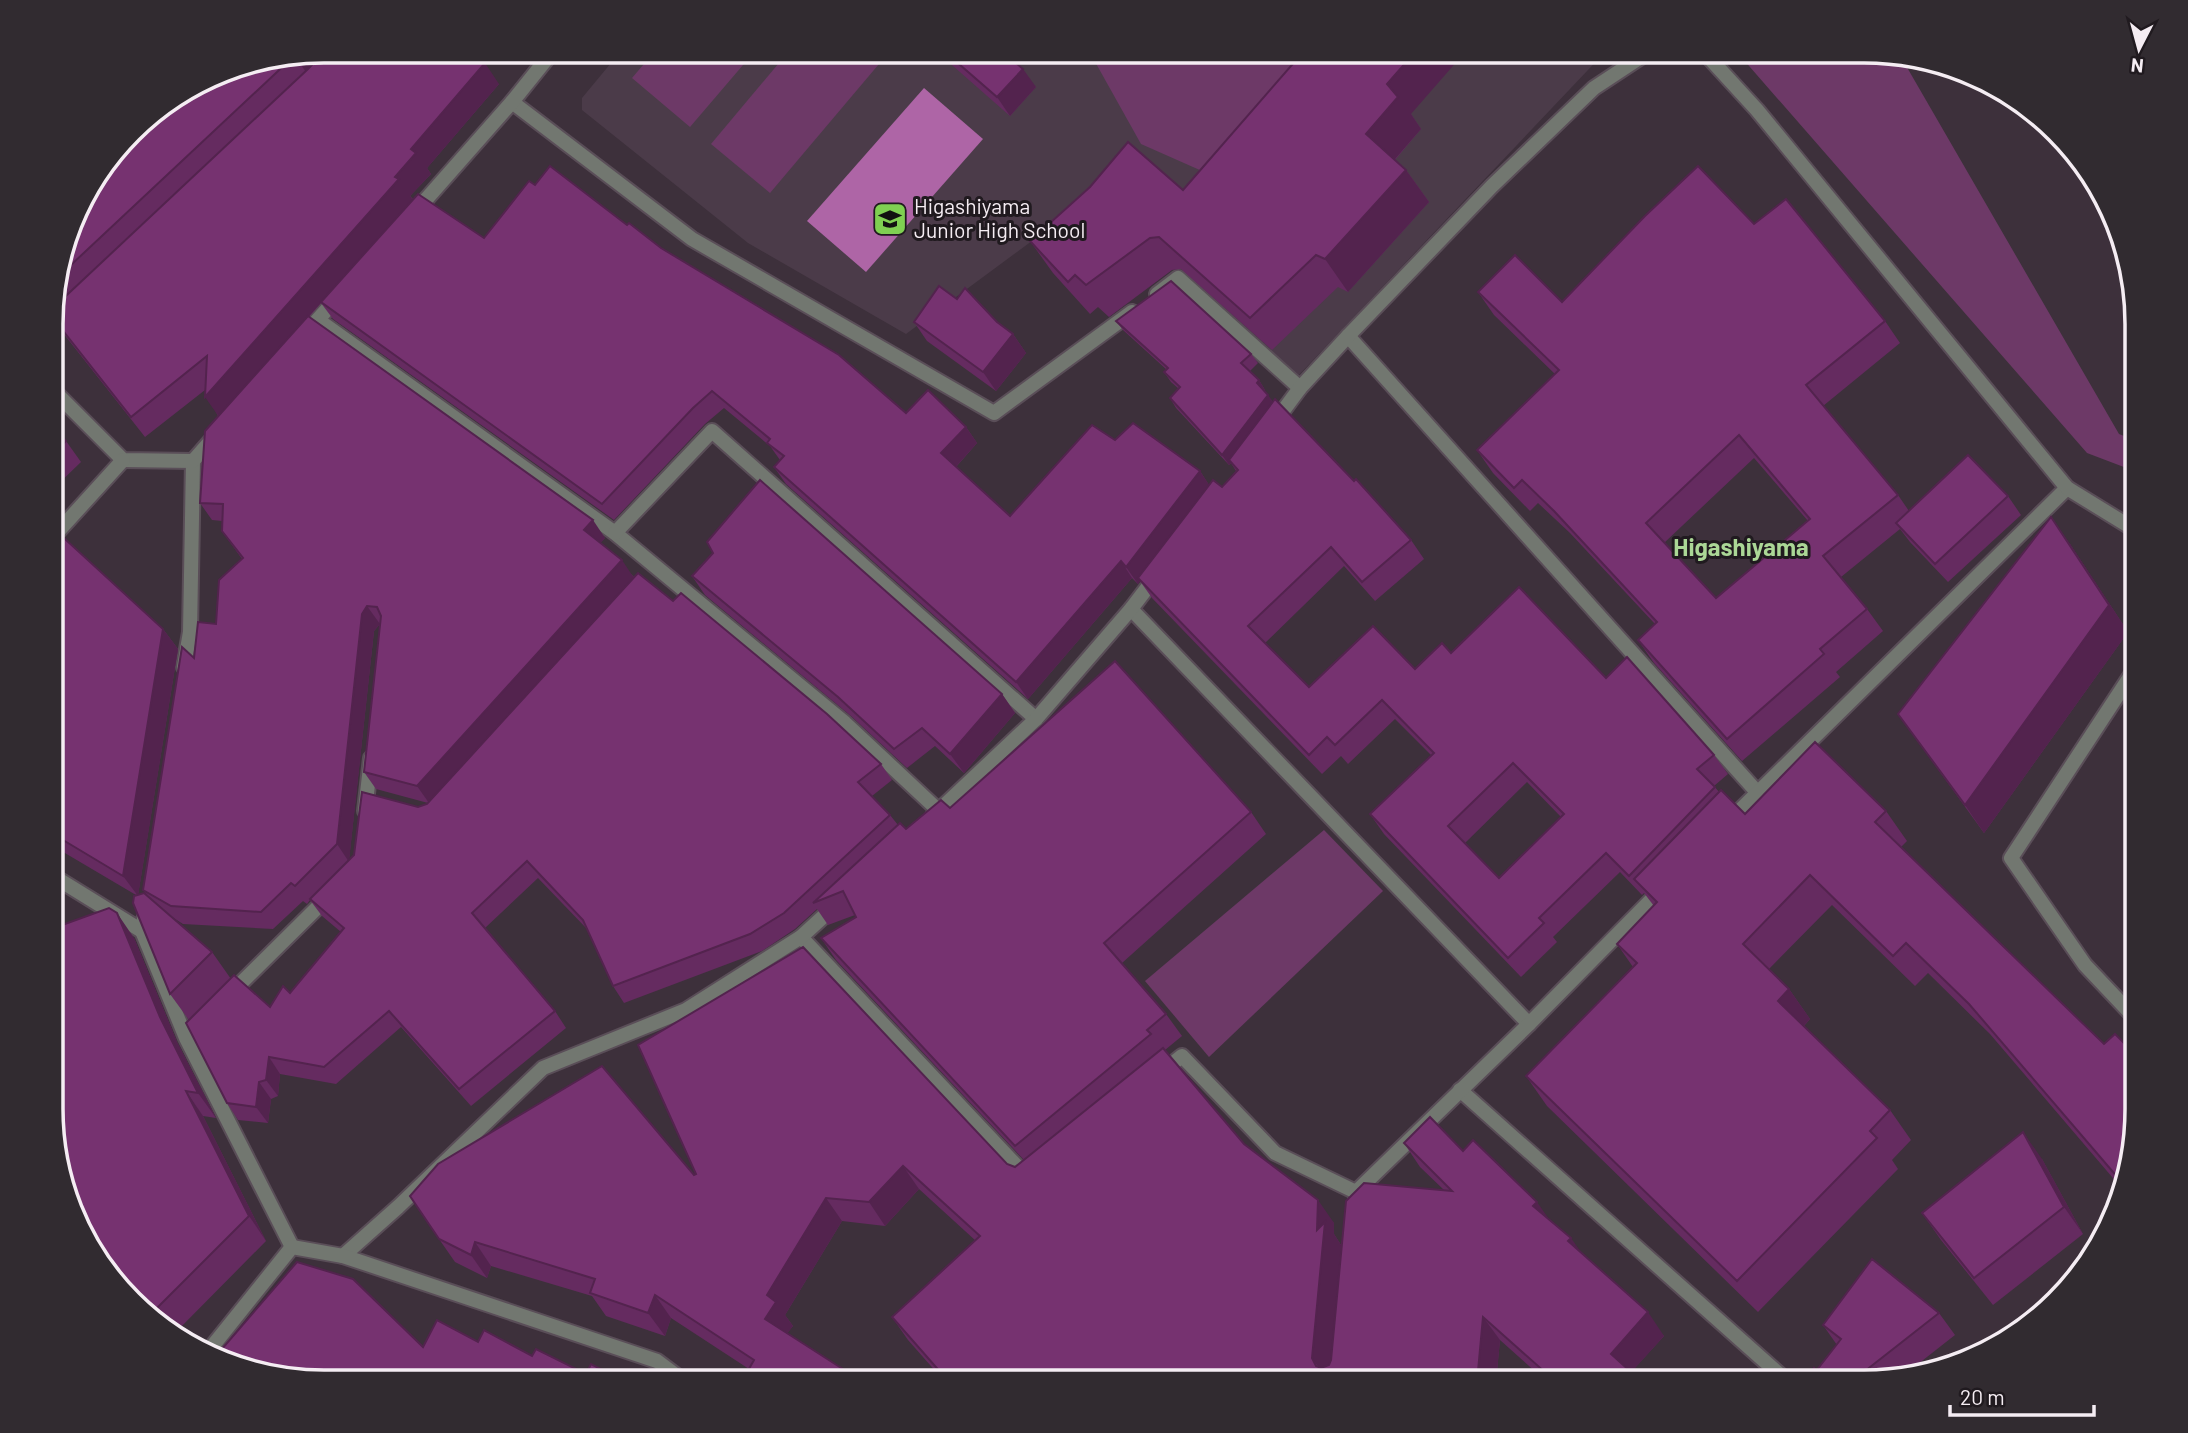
<svg xmlns="http://www.w3.org/2000/svg" width="2188" height="1433" font-family="Barlow,sans-serif">
	<style>
		.built { fill: #4b3b49 }
		.green { fill: #6d3967 }
		.water { fill: #ae65a6 }
		.lines { fill: none; stroke-linecap: round; stroke-linejoin: round }
		.service-casing { stroke: #5a4e58; stroke-width: 18 }
		.minor-casing { stroke: #5a4e58; stroke-width: 18 }
		.tertiary-casing { stroke: #5a4e58; stroke-width: 18 }
		.service { stroke: #727770; stroke-width: 14 }
		.minor { stroke: #727770; stroke-width: 14 }
		.tertiary { stroke: #727770; stroke-width: 14 }
		.wall { fill: #652b60; fill-rule: evenodd }
		.shaded-wall { fill: #53234e }
		.building { fill: #763270; stroke: #53234e; stroke-width: 2; fill-rule: evenodd }
		.labels { text-anchor: middle; stroke-width: 6; stroke-linejoin: round; paint-order: stroke }
		.poi-label { font-size: 21px; fill: #f5edf3; stroke: #201a1f; text-anchor: start }
		.quarter-label { font-size: 24px; font-weight: bold; fill: #abd796; stroke: #201a1f }
		.rim { fill: none; stroke: #f5edf3; stroke-width: 3.5 }
	</style>
	<rect width="100%" height="100%" fill="#3d303b"/>
	<polygon class="built" points="621,51 1606,51 1299,375 1094,195 906,334 748,243 582,110 582,98"/>
	<g class="green">
		<polygon points="655,51 755,51 690,127 632,78"/>
		<polygon points="789,51 863,51 879,64 770,193 711,144"/>
		<polygon points="1089,51 1304,51 1202,171 1141,144"/>
		<polygon points="1736,51 1864,51 1901,57 2119,434 2137,441 2137,472 2087,453"/>
		<polygon points="1324,830 1383,891 1209,1057 1145,981"/>
	</g>
	<polygon class="water" points="924,88 983,139 866,272 807,221"/>
	<g class="lines">
		<g class="service-casing">
			<g id="service">
				<polyline points="318,320 615,533 845,723 939,811"/>
				<polyline points="615,533 712,431 1036,719"/>
				<polyline points="184,667 190,632 193,461"/>
				<polyline points="365,811 371,758"/>
				<polyline points="144,919 142,931 186,1038 292,1247"/>
				<polyline points="229,995 329,896"/>
			</g>
		</g>
		<g class="minor-casing">
			<g id="minor">
				<polyline points="512,102 692,239 994,413 1132,312"/>
				<polyline points="415,212 512,102 553,51"/>
				<polyline points="1157,294 1178,278 1300,388"/>
				<polyline points="305,334 338,297"/>
				<polyline points="1348,336 1757,792"/>
				<polyline points="53,390 123,460 193,461 215,436"/>
				<polyline points="1274,423 1300,388 1348,336 1492,186 1594,88 1650,51"/>
				<polyline points="53,537 123,460"/>
				<polyline points="1131,609 1529,1024"/>
				<polyline points="2137,666 2011,858 2085,965 2137,1020"/>
				<polyline points="933,816 1036,719 1131,609 1157,575"/>
				<polyline points="1729,821 2067,488"/>
				<polyline points="53,876 142,931"/>
				<polyline points="801,937 1028,1178"/>
				<polyline points="1162,1072 1182,1056 1275,1153 1356,1192"/>
				<polyline points="1460,1090 1788,1382"/>
				<polyline points="1356,1198 1356,1192 1529,1024 1663,888"/>
				<polyline points="343,1256 398,1207 543,1068 686,1010 801,937 836,905"/>
				<polyline points="207,1353 292,1247 343,1256 657,1361 685,1382"/>
			</g>
		</g>
		<g class="tertiary-casing">
			<polyline id="tertiary" points="1703,51 1757,110 2067,488 2137,531"/>
		</g>
		<use href="#service" class="service"/>
		<use href="#minor" class="minor"/>
		<use href="#tertiary" class="tertiary"/>
	</g>
	<g class="wall">
		<path d="M324 51 499 84 427 168 431 174 410 196 413 199 484 238 535 185 627 225 906 413 966 427 977 443 956 467 1010 516 1115 440 1200 471 1209 485 1222 487 1236 471 1231 463 1229 465 1176 408 1170 398 1179 389 1171 382 1164 372 1167 370 1123 330 1116 321 1251 354 1258 363 1250 371 1259 380 1265 390 1264 391 1273 402 1411 540 1424 559 1375 601 1344 566 1265 643 1309 687 1415 669 1451 653 1606 678 1714 755 1728 774 1714 786 1719 792 1745 814 1886 811 1907 841 1901 847 2137 1126 2124 1191 1990 1034 1928 973 1915 986 1832 905 1769 969 1789 989 1810 1019 1804 1026 1890 1110 1911 1140 1892 1160 1898 1169 1758 1312 1547 1106 1526 1076 1633 967 1617 944 1654 906 1644 893 1642 895 1620 872 1553 937 1557 942 1521 977 1384 834 1370 814 1431 755 1395 719 1348 764 1341 756 1322 774 1152 598 1140 581 1138 584 1132 578 1028 699 786 484 774 467 780 460 770 446 724 408 705 424 614 520 333 319 321 303 309 317 605 538 600 543 634 577 881 764 892 780 872 796 890 815 898 825 906 829 950 808 1251 812 1266 834 1122 963 1166 1014 1182 1036 1165 1050 1244 1144 1334 1223V1234L1341 1245 1330 1362 1444 1190 1420 1167 1404 1143 1463 1151 1549 1219 1664 1336 1631 1372 1642 1382H1547L1500 1340 1496 1382H945L908 1340 892 1317 976 1241 919 1189 885 1226 842 1221 785 1315 793 1326 787 1333 863 1382H751L746 1374 749 1369 671 1318 665 1336 606 1316 592 1296 491 1266 487 1278 455 1262 439 1239 696 1174 1007 1164 1015 1167 1024 1160 836 960 821 938 856 917 855 915 828 925 817 909 795 929 762 951 624 1003 613 986 587 929 538 878 485 928 555 1011 566 1028 471 1106 401 1027 336 1084 280 1074 278 1096 271 1099 268 1123 238 1120 227 1103 189 1020 170 994 136 895 53 846V528L163 629 178 649 138 895 148 896 143 890 194 658 216 624 242 559 222 531V521L212 520 200 503 218 416 205 390 145 437 63 333 53 319V289L79 203 220 71ZM380 624H381L364 772 376 789 428 803 418 807 349 860 374 631ZM1527 782 1561 817 1499 878 1465 843ZM310 900 322 916 341 932 290 993 270 1007 231 979 212 952 172 917 183 924 273 929 303 901 307 904Z"/>
		<polygon points="936,51 1002,51 1036,87 1010,116"/>
		<polygon points="1411,114 1421,129 1395,160 1406,170 1429,202 1348,292 1338,287 1272,350 1181,269 1172,270 1109,317 1098,307 1090,314 1053,273 1030,241"/>
		<path d="M1754 224 1885 321 1900 343 1823 406 1898 495 1909 511 2008 496 2021 515 1948 582 1910 542 1900 529 1841 577 1867 609 1883 631 1836 672 1840 677 1742 761 1654 663 1638 640 1655 624 1570 533 1538 503 1530 511 1493 473 1477 450 1555 374 1494 315 1478 292 1562 302ZM1754 458 1808 521 1716 598 1664 543Z"/>
		<polygon points="957,299 1013,334 1026,353 996,391 927,341 914,322"/>
		<polygon points="53,428 66,441 81,462 53,489"/>
		<polygon points="2070,544 2128,632 1984,833 1898,714"/>
		<polygon points="692,576 1002,694 1015,713 964,773 935,746 907,768 851,716 705,595"/>
		<polygon points="62,925 134,938 177,1042 216,1118 203,1116 266,1241 172,1336 88,1246"/>
		<polygon points="2042,1159 2083,1234 1993,1305 1941,1240 1922,1213"/>
		<polygon points="1939,1313 1955,1335 1904,1375 1881,1382 1807,1382 1837,1345 1823,1325"/>
		<polygon points="478,1342 532,1356 586,1374 626,1382 324,1382 237,1368 423,1347"/>
	</g>
	<g class="shaded-wall">
		<polygon points="324,51 309,76 295,57"/>
		<polygon points="1416,51 1466,51 1411,114 1421,129 1389,166 1366,134 1387,84"/>
		<polygon points="485,63 499,84 427,168 431,174 410,196 413,200 219,417 205,397 395,177 411,149"/>
		<polygon points="1023,69 1036,87 1010,116 997,97"/>
		<polygon points="1406,170 1429,202 1348,292 1325,259"/>
		<polygon points="1013,334 1026,353 996,391 983,372"/>
		<polygon points="1259,380 1265,390 1263,393 1257,383"/>
		<polygon points="1268,395 1275,405 1229,465 1222,455"/>
		<polygon points="966,427 977,443 953,470 941,453"/>
		<polygon points="1200,471 1211,488 1138,584 1126,567"/>
		<polygon points="2051,517 2070,544 2128,632 1984,833 1965,805"/>
		<polygon points="593,520 605,538 596,548 584,530"/>
		<polygon points="622,560 634,578 429,803 417,786"/>
		<polygon points="1121,561 1132,578 1028,699 1016,682"/>
		<polygon points="367,606 380,624 374,631 349,862 337,844 362,614"/>
		<polygon points="163,629 178,649 138,896 123,876"/>
		<polygon points="1002,694 1015,713 964,773 950,754"/>
		<polygon points="117,913 134,938 177,1042 216,1118 198,1093 160,1017"/>
		<polygon points="1789,989 1810,1019 1799,1031 1778,1001"/>
		<polygon points="269,1057 280,1074 278,1096 266,1080"/>
		<polygon points="259,1082 271,1099 268,1123 256,1107"/>
		<polygon points="186,1091 203,1116 266,1241 249,1216"/>
		<polygon points="2023,1132 2042,1159 2083,1234 2064,1207"/>
		<polygon points="903,1166 919,1189 885,1226 869,1202"/>
		<polygon points="826,1198 842,1221 785,1315 793,1326 781,1342 765,1319 767,1295"/>
		<polygon points="1318,1200 1334,1223 1334,1234 1341,1245 1329,1377 1326,1377 1312,1358"/>
		<polygon points="1537,1202 1553,1225 1533,1206"/>
		<polygon points="1571,1238 1587,1261 1568,1241"/>
		<polygon points="475,1242 491,1266 487,1278 471,1255"/>
		<polygon points="655,1295 671,1318 665,1336 648,1313"/>
		<polygon points="1648,1312 1664,1336 1627,1377 1611,1354"/>
		<polygon points="1483,1317 1500,1340 1496,1382 1477,1382"/>
		<polygon points="321,1371 329,1382 313,1380"/>
		<polygon points="1303,1375 1308,1382 1303,1382"/>
	</g>
	<g class="building">
		<polygon points="325,51 470,51 485,63 411,149 416,153 395,177 399,179 205,397 207,356 131,417 53,318 53,308 308,69"/>
		<polygon points="944,51 1002,51 1023,69 997,97"/>
		<polygon points="1304,51 1416,51 1387,84 1398,97 1366,134 1406,170 1325,259 1316,255 1250,318 1159,237 1150,238 1086,285 1075,275 1068,282 1030,241 1090,187 1128,142 1183,190"/>
		<polygon points="293,57 56,279 79,203 144,119 220,71"/>
		<polygon points="550,166 627,225 629,223 661,248 839,355 906,413 928,390 966,427 941,453 1010,516 1092,425 1115,440 1133,423 1200,471 1126,567 1121,561 1016,682 774,467 784,456 767,443 770,439 712,391 693,408 602,504 321,302 418,194 484,238 529,181 535,185"/>
		<path d="M1698 166 1754 224 1786 199 1885 321 1806 385 1898 495 1823 556 1867 609 1820 649 1824 654 1727 739 1638 640 1657 622 1554 511 1522 480 1514 488 1477 450 1559 370 1478 292 1515 255 1562 302 1645 216ZM1739 435 1810 519 1716 598 1646 523Z"/>
		<polygon points="1171,281 1251,354 1241,363 1259,380 1257,383 1268,395 1222,455 1170,398 1180,387 1164,372 1168,368 1116,321"/>
		<polygon points="939,286 957,299 965,288 997,322 1013,334 983,372 914,322"/>
		<polygon points="308,316 593,520 584,530 622,560 417,786 364,772 381,616 377,607 367,606 362,614 337,844 295,886 291,883 261,912 171,906 143,890 182,647 194,658 198,622 216,624 219,580 243,558 222,531 223,504 200,503 205,431"/>
		<path d="M1275 399 1354 481 1356 479 1411 540 1362 582 1331 547 1248 626 1309 687 1373 626 1415 669 1442 643 1451 653 1519 587 1606 678 1627 657 1714 755 1697 769 1715 787 1629 876 1606 853 1539 918 1544 923 1508 958 1370 814 1434 753 1382 700 1335 745 1327 737 1309 755 1138 578 1213 480 1222 487 1238 470 1229 460ZM1513 763 1564 814 1499 878 1448 826Z"/>
		<polygon points="53,428 66,441 53,454"/>
		<polygon points="1968,455 2008,496 1935,564 1896,523"/>
		<polygon points="760,480 1002,694 950,754 922,728 894,749 838,697 692,576 713,553 707,542"/>
		<polygon points="2051,517 2109,605 1965,805 1898,714"/>
		<polygon points="53,528 163,629 123,876 53,834"/>
		<polygon points="638,573 673,601 681,593 827,714 881,764 858,782 890,815 784,913 750,934 613,986 583,920 527,861 472,913 555,1011 459,1089 389,1011 324,1067 269,1057 266,1080 259,1082 256,1107 227,1103 186,1023 234,975 270,1007 283,986 290,993 344,928 310,899 354,855 362,792 418,807 427,804"/>
		<polygon points="1115,661 1251,812 1104,943 1166,1014 1147,1030 1151,1034 1015,1146 821,938 856,917 843,891 813,903 900,823 906,829 941,800 950,808"/>
		<polygon points="1815,742 1886,811 1875,822 2104,1044 2115,1034 2137,1056 2137,1126 2125,1186 1969,1004 1906,943 1893,956 1810,875 1743,944 1789,989 1778,1001 1890,1110 1870,1131 1877,1138 1737,1281 1526,1076 1637,963 1617,944 1657,902 1634,879 1721,790 1745,814"/>
		<polygon points="144,893 212,952 170,994 133,903 134,896"/>
		<polygon points="109,908 117,913 160,1017 198,1093 186,1091 249,1216 151,1314 88,1246 53,1144 53,917 62,925"/>
		<polygon points="803,947 1007,1164 1015,1167 1163,1048 1244,1144 1318,1200 1317,1230 1325,1222 1312,1358 1316,1366 1321,1368 1329,1365 1331,1360 1346,1201 1364,1183 1452,1191 1404,1143 1430,1117 1463,1151 1473,1140 1537,1202 1533,1206 1571,1238 1568,1241 1648,1312 1611,1354 1642,1382 1556,1382 1483,1317 1477,1382 1374,1382 1303,1375 1303,1382 949,1382 892,1317 980,1236 903,1166 869,1202 826,1198 767,1295 776,1302 765,1319 863,1382 780,1382 773,1377 746,1374 754,1360 655,1295 648,1313 590,1293 595,1279 475,1242 471,1255 439,1239 410,1196 438,1164 602,1066 694,1175 696,1174 638,1045"/>
		<polygon points="2023,1132 2064,1207 1974,1278 1922,1213"/>
		<polygon points="1872,1259 1939,1313 1851,1382 1807,1382 1814,1368 1816,1371 1841,1339 1823,1325"/>
		<polygon points="297,1262 353,1279 423,1347 437,1320 478,1342 484,1330 532,1356 536,1349 586,1374 591,1364 626,1382 335,1382 321,1371 313,1380 237,1368 215,1357"/>
	</g>
	<defs>
		<g id="school-square" transform="scale(1.75)"><rect x="-9" y="-9" width="18" height="18" rx="4" fill="#7fd052" stroke="#201a1f"/><path d="M0-5L7-2L0 1L-7-2ZM-4 1L0 2.5L4 1V4Q0 6-4 4Z" fill="#111"/></g>
	</defs>
	<g fill-rule="evenodd">
		<use href="#school-square" x="890" y="219"/>
	</g>
	<g class="labels">
		<g class="poi-label">
			<text x="914" y="214">Higashiyama<tspan x="914" dy="24">Junior High School</tspan></text>
		</g>
		<g class="quarter-label">
			<text x="1741" y="556">Higashiyama</text>
		</g>
	</g>
	<path d="M0 0H2188V1433H0ZM324 63H1864A261 261 0 0 1 2125 324V1109A261 261 0 0 1 1864 1370H324A261 261 0 0 1 63 1109V324A261 261 0 0 1 324 63Z" fill="#312b30" fill-rule="evenodd"/>
	<path class="rim" d="M324 63H1864A261 261 0 0 1 2125 324V1109A261 261 0 0 1 1864 1370H324A261 261 0 0 1 63 1109V324A261 261 0 0 1 324 63Z"/>
	<g transform="translate(2139 49) rotate(186)" stroke="#201a1f" stroke-width="5" paint-order="stroke">
	<path d="M0-5L12 26L0 18L-12 26Z" fill="#f5edf3"/>
	<text y="-10" font-size="19" font-weight="bold" text-anchor="middle" fill="#f5edf3">N</text>
	</g>
	<path d="M1950 1405v10h144v-10" fill="none" stroke="#f5edf3" stroke-width="3.5"/>
	<text x="1960" y="1405" font-size="21" fill="#f5edf3" stroke="#201a1f" stroke-width="5" paint-order="stroke">20 m</text>
</svg>
